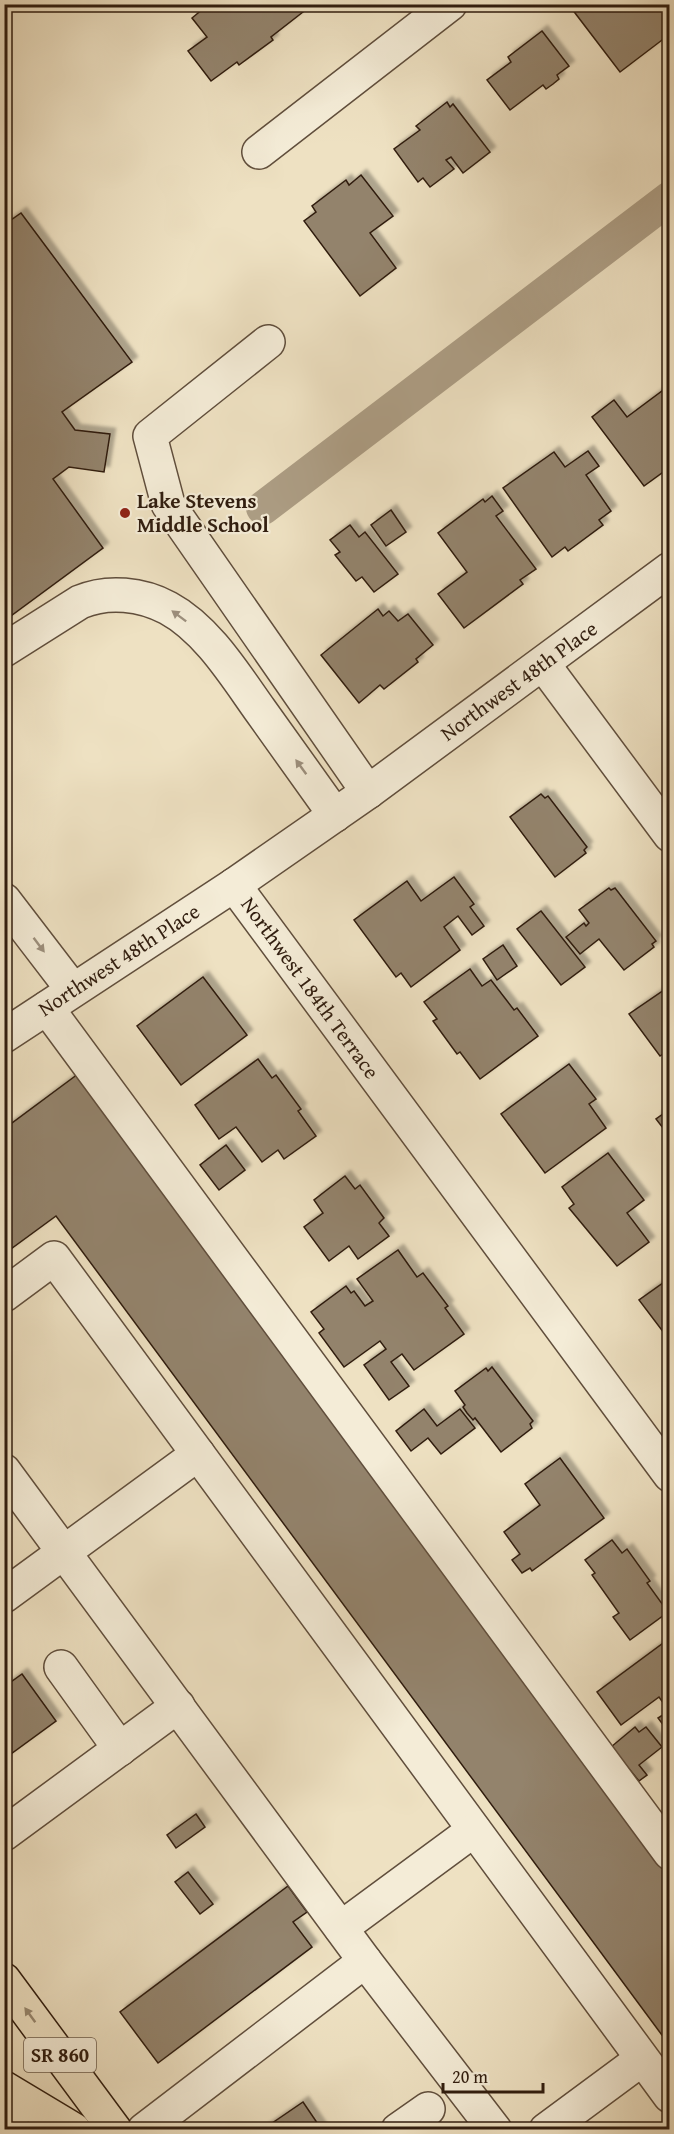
<svg xmlns="http://www.w3.org/2000/svg" width="674" height="2134" font-family="'Gentium Book Plus',serif">
	<style>
		.lines { fill: none; stroke-linecap: round; stroke-linejoin: round }
		.canal { stroke: #ad9e85; stroke-width: 34 }
		.building { fill: #93836c; stroke: #301d0f; stroke-width: 1.5; filter: url(#shadow) }
		.minor-casing { stroke: #604e3c; stroke-width: 36 }
		.major-casing { stroke: #301d0f; stroke-width: 36 }
		.minor { stroke: #f4ecd7; stroke-width: 33 }
		.major { stroke: #eee1c2; stroke-width: 33 }
		.oneway { fill: #9c8f7d }
		.oneway2 { fill: #988971 }
		.poi-dot { fill: #8f2418; stroke: #f4ecd7; stroke-width: 2 }
		.labels { text-anchor: middle; stroke-width: 4.5; stroke-linejoin: round; paint-order: stroke }
		.shield { fill: #f4ecd7; stroke: #6b5b4b; stroke-width: 1.5 }
		.shield-label { font-size: 20px; font-weight: bold; fill: #301d0f }
		.poi-label { font-size: 21px; font-weight: bold; fill: #301d0f; stroke: #f4ecd7; text-anchor: start }
		.street-label { font-size: 21px; fill: #301d0f; stroke: #f4ecd7 }
	</style>
	<defs>
		<filter id="shadow"><feDropShadow dx="5.5" dy="-5.5" stdDeviation="1.5" flood-color="#0004"/></filter>
	</defs>
	<rect width="100%" height="100%" fill="#eee1c2"/>
	<filter id="stains"><feTurbulence type="fractalNoise" baseFrequency=".00333" numOctaves="4"/><feColorMatrix values="0 0 0 0 .2 0 0 0 0 .09 0 0 0 0 .02 0 0 0 .5 -.17"/></filter>
	<radialGradient id="worn" r=".72"><stop offset=".6" stop-color="#630" stop-opacity="0"/><stop offset="1" stop-color="#630" stop-opacity=".3"/></radialGradient>
	<g class="lines">
		<polyline class="canal" points="263,508 670,198"/>
	</g>
	<g class="building">
		<polygon points="209,4 312,4 312,5 271,37 273,40 239,65 237,62 211,81 188,51 207,37 192,18"/>
		<polygon points="578,4 661,4 670,15 670,34 620,72 572,9"/>
		<polygon points="542,31 569,66 557,75 559,79 553,84 546,89 543,85 510,110 487,80 511,62 508,57"/>
		<polygon points="447,102 450,107 453,104 490,152 463,173 451,157 446,160 454,169 430,187 423,178 418,182 394,149 420,130 416,126"/>
		<polygon points="361,175 393,216 370,233 396,268 360,296 304,221 316,212 312,206 346,180 349,185"/>
		<polygon points="21,213 132,362 62,412 75,430 110,434 104,472 69,467 53,479 103,548 4,621 4,225"/>
		<polygon points="670,385 670,467 644,486 592,417 614,400 627,417"/>
		<polygon points="588,451 599,466 586,475 611,511 599,520 603,525 568,551 565,547 552,557 503,488 554,452 565,467"/>
		<polygon points="492,496 503,511 496,516 536,569 520,580 523,584 464,628 438,594 467,572 438,533 483,499 485,502"/>
		<polygon points="391,510 406,532 386,546 371,525"/>
		<polygon points="350,525 359,537 365,532 398,574 374,592 362,577 356,581 335,555 340,552 330,540"/>
		<polygon points="378,609 383,616 389,611 398,621 408,614 433,645 416,659 418,662 384,689 380,685 359,703 321,655"/>
		<polygon points="541,794 545,798 548,796 587,847 584,850 586,853 555,877 510,817"/>
		<polygon points="454,877 474,904 470,907 484,926 472,935 458,916 444,927 460,950 411,987 401,973 396,977 354,920 407,881 421,901"/>
		<polygon points="609,888 611,890 615,888 656,941 652,944 654,947 624,970 599,939 580,954 566,937 584,923 586,926 589,923 579,910"/>
		<polygon points="541,911 585,967 561,985 517,929"/>
		<polygon points="503,945 517,966 497,980 483,959"/>
		<polygon points="470,969 482,986 491,980 514,1010 517,1008 538,1036 480,1079 460,1052 457,1054 433,1021 437,1019 424,1002"/>
		<polygon points="203,977 247,1035 181,1085 137,1026"/>
		<polygon points="670,986 670,1049 660,1056 629,1014"/>
		<polygon points="258,1059 272,1078 276,1075 301,1109 298,1111 316,1136 284,1159 278,1150 262,1162 236,1127 219,1139 195,1105"/>
		<polygon points="569,1064 596,1099 589,1104 606,1128 545,1173 501,1114"/>
		<polygon points="78,1074 670,1877 670,2046 56,1216 4,1254 4,1129"/>
		<polygon points="670,1109 670,1137 656,1119"/>
		<polygon points="226,1145 245,1170 219,1190 200,1165"/>
		<polygon points="608,1153 644,1200 627,1213 649,1242 617,1266 569,1208 574,1204 562,1187"/>
		<polygon points="345,1176 355,1189 360,1185 384,1218 379,1223 389,1236 358,1259 349,1246 329,1261 304,1227 323,1213 314,1200"/>
		<polygon points="398,1250 417,1277 423,1273 448,1306 445,1308 464,1334 414,1370 402,1354 391,1362 409,1386 389,1400 364,1365 386,1349 380,1341 344,1367 319,1333 324,1329 311,1312 346,1286 351,1293 354,1291 365,1306 373,1301 357,1279"/>
		<polygon points="670,1278 670,1335 667,1331 664,1333 639,1300"/>
		<polygon points="492,1367 533,1421 530,1424 532,1428 501,1452 475,1418 473,1420 467,1413 463,1407 465,1405 455,1391 486,1368 488,1371"/>
		<polygon points="424,1409 437,1426 460,1409 475,1428 441,1454 428,1438 411,1451 396,1431"/>
		<polygon points="560,1458 604,1518 532,1571 530,1568 522,1573 512,1560 520,1554 504,1532 540,1505 525,1484"/>
		<polygon points="612,1540 622,1553 627,1549 650,1581 647,1583 668,1612 630,1640 613,1617 619,1613 592,1575 595,1573 585,1560"/>
		<polygon points="670,1638 670,1734 658,1718 669,1711 659,1697 621,1725 597,1692"/>
		<polygon points="22,1674 56,1721 4,1759 4,1687"/>
		<polygon points="635,1727 639,1732 646,1727 662,1747 639,1765 647,1775 639,1781 611,1747"/>
		<polygon points="196,1814 205,1827 176,1848 167,1835"/>
		<polygon points="188,1872 213,1904 200,1914 175,1882"/>
		<polygon points="288,1886 307,1912 293,1922 312,1947 158,2063 120,2012"/>
		<polygon points="303,2102 322,2130 262,2130"/>
	</g>
	<g class="lines">
		<g class="minor-casing">
			<g id="minor">
				<polyline points="259,152 450,4"/>
				<polyline points="268,342 150,436 168,504 368,792"/>
				<path d="M4 650 80 602C108 590 142 594 168 608 207 629 235 675 260 710 285 745 310 780 335 815"/>
				<polyline points="543,664 670,835"/>
				<polyline points="234,885 670,1475"/>
				<polyline points="4,900 73,990"/>
				<polyline points="47,1008 670,1853"/>
				<polyline points="4,1036 234,885 368,792 670,569"/>
				<polyline points="4,1295 54,1258 670,2096"/>
				<polyline points="4,1471 365,1961"/>
				<polyline points="4,1596 198,1454"/>
				<polyline points="61,1667 120,1749"/>
				<polyline points="4,1834 178,1706"/>
				<polyline points="341,1928 474,1830"/>
				<polyline points="144,2130 365,1961 495,2130"/>
				<polyline points="398,2130 428,2109"/>
				<polyline points="546,2130 642,2059"/>
			</g>
		</g>
		<g class="major-casing">
			<g id="major">
				<polyline points="4,1980 115,2130"/>
				<polyline points="4,2088 74,2130"/>
				<polyline points="4,2116 14,2130"/>
			</g>
		</g>
		<use href="#minor" class="minor"/>
		<use href="#major" class="major"/>
	</g>
	<defs><path id="oneway-solid" d="M-6-.8H1V-3.2L6.5 0L1 3.2V.8H-6Z" transform="scale(1.5)"/></defs>
	<g class="oneway">
		<use href="#oneway-solid" transform="translate(179 616) rotate(-143)"/>
		<use href="#oneway-solid" transform="translate(301 767) rotate(-126)"/>
		<use href="#oneway-solid" transform="translate(39 945) rotate(53)"/>
	</g>
	<use class="oneway2" href="#oneway-solid" transform="translate(30 2015) rotate(-126)"/>
	<circle class="poi-dot" cx="125" cy="513" r="6"/>
	<g class="labels">
		<rect class="shield" x="24" y="2038" width="72" height="34" rx="4.5"/>
		<g class="shield-label">
			<text x="60" y="2062">SR 860</text>
		</g>
		<g class="poi-label">
			<text x="137" y="508">Lake Stevens<tspan x="137" dy="24">Middle School</tspan></text>
		</g>
		<g class="street-label">
			<text transform="translate(519 681) rotate(-36)" y="7">Northwest 48th Place</text>
			<text transform="translate(119 960) rotate(-33)" y="7">Northwest 48th Place</text>
			<text transform="translate(310 988) rotate(54)" y="7">Northwest 184th Terrace</text>
		</g>
	</g>
	<rect width="674" height="2134" fill="none" stroke="#eee1c2" stroke-width="24"/>
	<rect x="6" y="6" width="662" height="2122" fill="none" stroke="#301d0f" stroke-width="3"/>
	<rect x="12" y="12" width="650" height="2110" fill="none" stroke="#301d0f" stroke-width="1.5"/>
	<path d="M443 2083v9h100v-9" fill="none" stroke="#301d0f" stroke-width="3"/>
	<text x="452" y="2083" font-size="18" fill="#301d0f" stroke="#f4ecd7" stroke-width="4.5" paint-order="stroke">20 m</text>
	<rect width="100%" height="100%" filter="url(#stains)"/>
	<rect width="100%" height="100%" fill="url(#worn)"/>
</svg>
